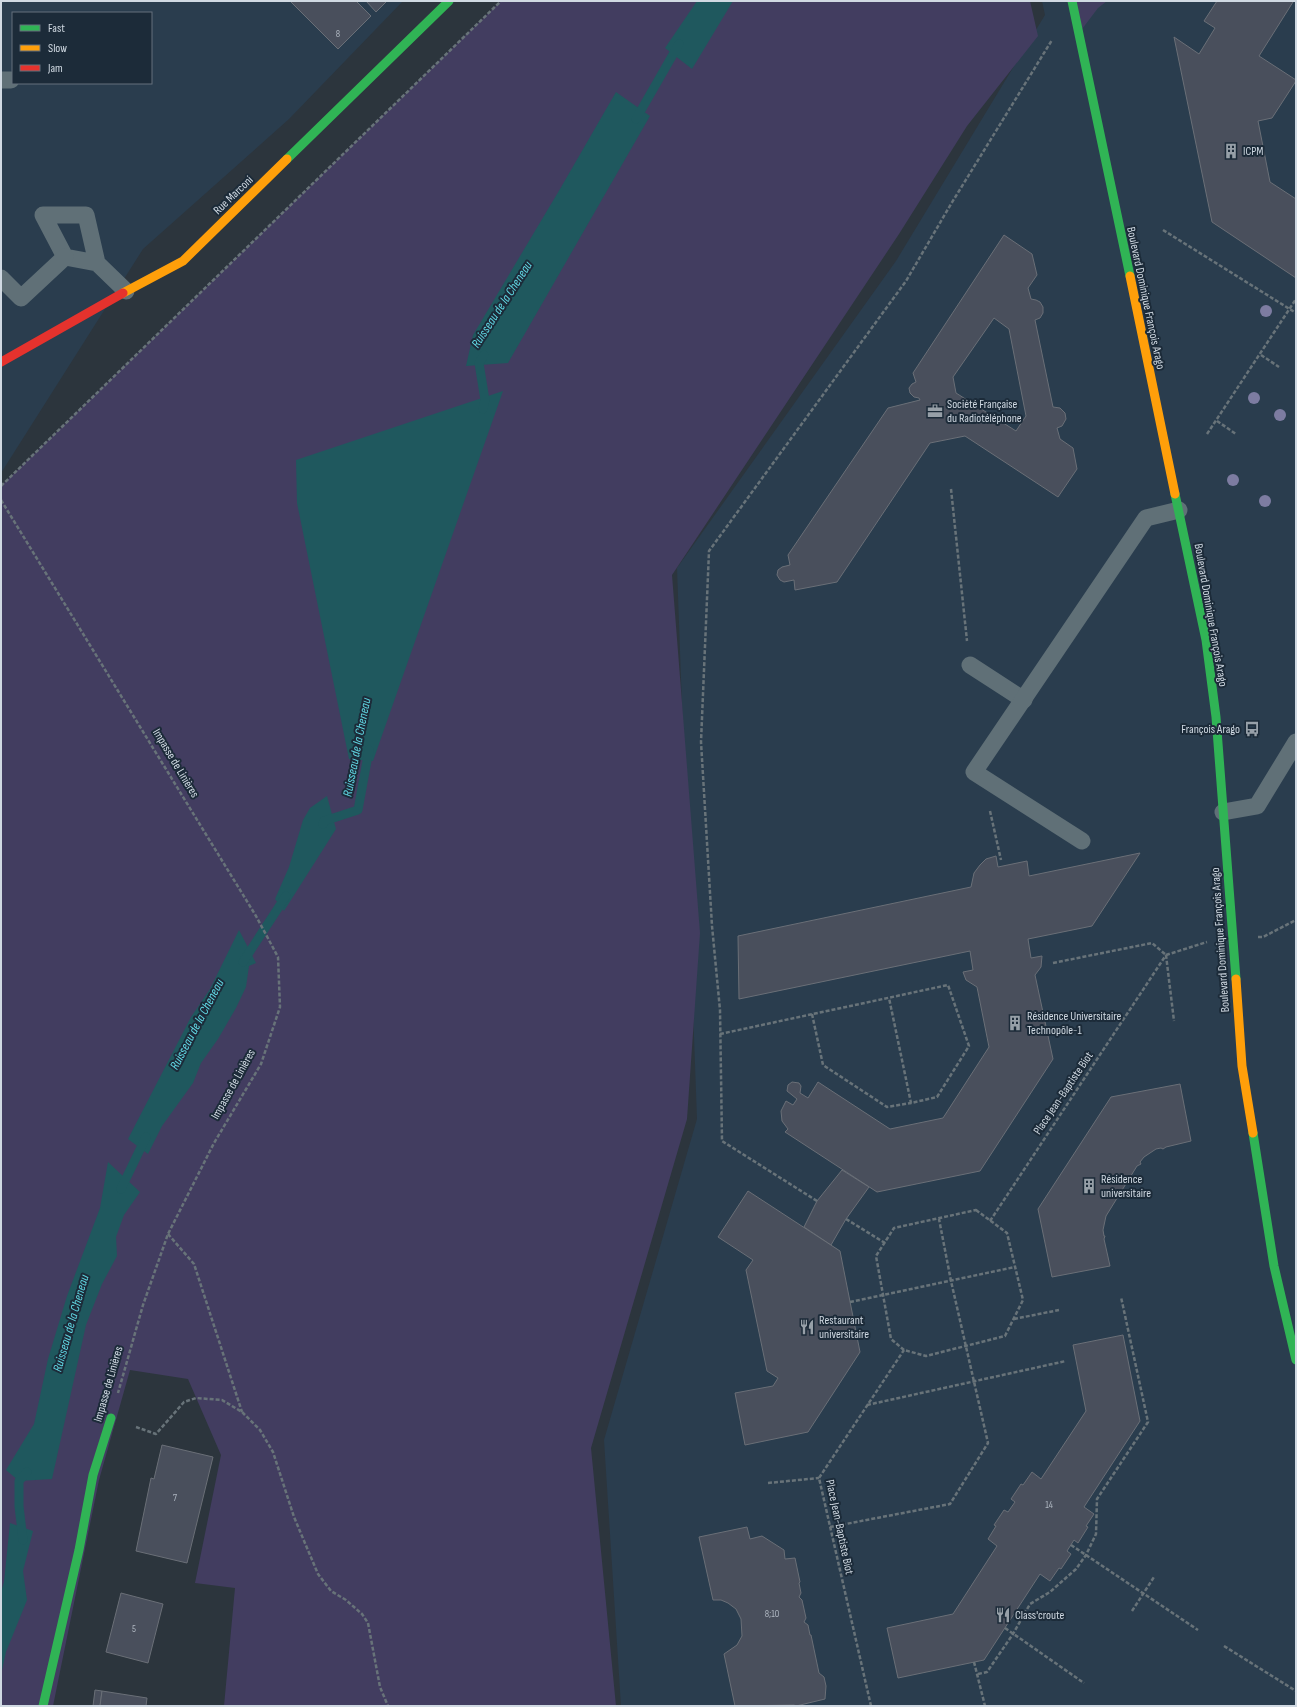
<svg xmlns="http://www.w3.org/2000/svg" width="1297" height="1707" font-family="'Sofia Sans Condensed',sans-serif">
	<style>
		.built { fill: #2a3d4e; fill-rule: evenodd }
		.green { fill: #423d60 }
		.water { fill: #1f585e }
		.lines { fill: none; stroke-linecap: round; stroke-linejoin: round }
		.stream { stroke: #1f585e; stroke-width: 9 }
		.building { fill: #494f5c; stroke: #6a6f77; fill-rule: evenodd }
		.path { stroke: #687379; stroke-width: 2.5; stroke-dasharray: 4 2; stroke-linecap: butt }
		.lane { stroke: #607077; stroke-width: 17 }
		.fast { stroke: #30b455; stroke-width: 9 }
		.slow { stroke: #ff9f0a; stroke-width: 9 }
		.jam { stroke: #e5322d; stroke-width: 9 }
		.tree { fill: #7d7ca1 }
		.labels { text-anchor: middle; stroke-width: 4; stroke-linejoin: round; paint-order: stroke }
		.number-label { font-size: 10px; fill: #aeb6c0 }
		.poi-label { font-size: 12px; fill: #d0d9e2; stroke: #1c2b39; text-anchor: start }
		.street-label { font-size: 12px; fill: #d0d9e2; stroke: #1c2b39 }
		.water-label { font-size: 13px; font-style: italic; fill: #60d6e2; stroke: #1c2b39 }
	</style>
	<rect width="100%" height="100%" fill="#2c353d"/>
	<g class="built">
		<path d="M1 1H403L289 119 143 249 1 473ZM13 13H151V83H13Z"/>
		<polygon points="1042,1 1296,1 1296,1706 621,1706 604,1440 697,1119 677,568 896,261 1045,15"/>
	</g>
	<g class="green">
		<polygon points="501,1 1030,1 1038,36 967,126 899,234 672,575 700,933 687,1119 591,1448 616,1706 224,1706 235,1588 195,1583 221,1455 188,1379 130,1370 99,1480 53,1706 1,1706 1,486"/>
		<polygon points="1073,1 1107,1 1098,8 1079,33"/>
	</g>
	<g class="water">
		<polygon points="697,1 733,1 692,69 665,48"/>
		<polygon points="616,92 650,116 508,363 466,366 473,335 560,189"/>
		<polygon points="503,391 373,761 349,759 297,503 296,460"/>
		<polygon points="327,796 336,829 284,911 275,899 289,867 303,820 310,808"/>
		<polygon points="239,930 256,963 249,966 246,987 236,1008 218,1039 201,1063 193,1083 162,1126 148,1154 128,1139 191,1017 210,989"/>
		<polygon points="108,1162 140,1192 124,1215 116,1237 117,1256 102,1284 86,1325 52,1479 19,1481 6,1470 34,1424 48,1359 67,1296 100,1208"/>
		<polygon points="10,1523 33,1531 23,1571 27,1600 6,1652 1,1675 1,1592 4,1582"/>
	</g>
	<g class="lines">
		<g class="stream">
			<polyline points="636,119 679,44"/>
			<polyline points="483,409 485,400 479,363 484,355"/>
			<polyline points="323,824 324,821 358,810 369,750"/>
			<polyline points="243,962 286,896"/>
			<polyline points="121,1189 146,1137"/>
			<polyline points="23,1540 19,1506 19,1481 27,1472"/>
		</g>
	</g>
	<g class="building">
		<polygon points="290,1 356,1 371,16 338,49"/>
		<polygon points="366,1 387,1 376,12"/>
		<polygon points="1217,1 1291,1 1293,2 1259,56 1296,80 1296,81 1272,118 1258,121 1270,182 1296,199 1296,278 1212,222 1174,37 1199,54 1215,28 1204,21"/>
		<path d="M1004 235 1032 254 1037 275 1028 288 1031 299 1036 300 1040 302 1043 307V313L1040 318 1035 320 1053 407 1060 408 1065 413 1066 419 1062 426 1057 428 1060 439 1073 448 1077 469 1058 497 965 436 930 443 837 582 795 590 794 580 784 582 780 580 777 575 778 570 782 567 790 565 788 555 888 408 920 400 919 398 914 397 910 393 909 388 912 384 916 382 913 373ZM994 318 1009 329 1026 416 1016 431 956 393 953 377Z"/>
		<polygon points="1140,853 1092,926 1028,939 1031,958 1042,956 1041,967 1035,975 1053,1059 980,1171 877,1192 785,1132 788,1129 782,1121 781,1111 786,1101 793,1105 797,1099 787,1091 788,1085 792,1082 799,1083 801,1086 800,1093 808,1098 818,1082 890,1129 943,1118 989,1047 977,987 966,980 963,972 973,970 970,951 739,999 738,936 971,887 974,873 980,865 986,859 996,856 998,867 1027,861 1029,876"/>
		<polygon points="1180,1084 1191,1141 1166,1147 1163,1149 1161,1148 1156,1149 1144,1157 1140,1162 1141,1164 1137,1166 1106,1216 1103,1230 1104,1236 1105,1236 1104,1239 1110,1266 1052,1277 1038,1209 1111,1097"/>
		<polygon points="842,1170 869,1187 846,1219 831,1245 804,1227 817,1201"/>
		<polygon points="748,1191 840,1251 860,1352 808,1432 745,1445 735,1393 773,1386 778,1378 767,1371 746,1270 753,1260 718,1237"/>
		<polygon points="1123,1335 1140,1421 1084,1507 1094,1514 1086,1526 1088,1527 1078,1543 1074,1540 1067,1551 1071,1554 1061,1569 1059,1568 1050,1581 1040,1574 984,1660 898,1678 887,1628 953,1614 997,1546 988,1539 996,1526 994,1525 1004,1510 1008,1512 1015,1502 1011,1499 1021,1484 1023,1485 1032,1472 1041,1479 1086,1411 1073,1345"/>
		<polygon points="162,1445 213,1457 187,1563 136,1551 151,1478 154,1479"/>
		<polygon points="747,1527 750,1539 762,1536 784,1550 785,1559 795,1558 800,1582 799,1583 801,1593 799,1597 802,1600 806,1618 804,1622 808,1625 810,1635 811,1635 819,1673 824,1677 826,1686 825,1699 796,1706 794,1705 735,1706 724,1654 737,1645 742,1636 741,1619 736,1609 728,1603 721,1600 713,1600 699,1537"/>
		<polygon points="121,1593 163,1604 148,1663 106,1652"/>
		<polygon points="95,1690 102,1691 100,1706 93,1706"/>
		<polygon points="102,1691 147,1698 146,1706 100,1706"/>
	</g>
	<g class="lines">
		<g class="path">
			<polyline points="1163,230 1296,313"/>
			<polyline points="1261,355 1279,367"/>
			<polyline points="1217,421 1236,434"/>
			<polyline points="1207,434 1296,299"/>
			<polyline points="1,486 501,1"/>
			<polyline points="951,489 967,641"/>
			<polyline points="1,500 256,916 278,957 280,1007 261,1064 214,1143 168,1234 143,1305 118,1393"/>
			<polyline points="990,811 1001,860"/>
			<polyline points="1258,937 1263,937 1296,920"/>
			<polyline points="1166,955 1207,942"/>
			<polyline points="1166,955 1174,1021"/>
			<polyline points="1053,963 1152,943 1166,955"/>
			<polyline points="812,1014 823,1065 887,1107 911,1103"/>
			<polyline points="720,1034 948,985 969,1046 937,1097 911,1103 889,998"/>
			<polyline points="817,1201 722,1141 720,1010 712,926 701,742 709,551 906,281 951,204 1052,40"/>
			<polygon points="976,1210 1007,1233 1023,1300 1005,1336 926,1356 904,1350 891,1339 876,1256 894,1228"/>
			<polyline points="846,1219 885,1243"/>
			<polyline points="990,1221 1166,955"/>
			<polyline points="168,1234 194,1264 242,1412"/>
			<polyline points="850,1302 1015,1267"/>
			<polyline points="1014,1319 1059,1310"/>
			<polyline points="867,1405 1066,1361"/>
			<polyline points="136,1427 156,1434 184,1402 196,1398 222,1400 242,1412 260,1430 273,1452 294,1517 318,1574 331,1591 346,1600 362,1614 368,1623 380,1687 388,1706"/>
			<polyline points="768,1483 819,1478"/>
			<polyline points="830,1527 950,1504 988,1443 951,1281 939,1219"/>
			<polyline points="1071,1545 1198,1630"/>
			<polyline points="1132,1611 1154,1577"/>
			<polyline points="1005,1628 1084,1683"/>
			<polyline points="1224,1646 1296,1691"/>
			<polyline points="974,1662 985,1706"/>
			<polyline points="978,1674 987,1672 1013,1634 1030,1604 1050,1592 1076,1569 1086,1555 1096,1534 1097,1499 1148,1422 1121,1297"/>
			<polyline points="871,1706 819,1478 904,1350"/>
		</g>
		<g class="lane">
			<polyline points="1,80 11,80"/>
			<polyline points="97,263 86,215 43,215 65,257 97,263 126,291"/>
			<polyline points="1,278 21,298 65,257"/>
			<polyline points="970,665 1024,700"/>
			<polyline points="1223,812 1257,806 1296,742"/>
			<polyline points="1082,841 974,772 1146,518 1179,510"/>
		</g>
		<g class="fast">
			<polyline points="1072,1 1130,276"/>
			<polyline points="287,159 449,1"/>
			<polyline points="1175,494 1206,640 1216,717 1236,979"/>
			<polyline points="1253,1133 1274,1266 1296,1360"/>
			<polyline points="43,1706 79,1550 93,1475 111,1418"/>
		</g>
		<g class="slow">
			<polyline points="1130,276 1175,494"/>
			<polyline points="123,293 183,261 287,159"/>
			<polyline points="1236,979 1242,1066 1253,1133"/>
		</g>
		<polyline class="jam" points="1,362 123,293"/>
	</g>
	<g class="tree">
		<circle cx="1266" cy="311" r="6"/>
		<circle cx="1254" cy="398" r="6"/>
		<circle cx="1280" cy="415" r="6"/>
		<circle cx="1233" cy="480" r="6"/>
		<circle cx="1265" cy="501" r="6"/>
	</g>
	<defs>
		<g id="building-bare" transform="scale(1.2)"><path d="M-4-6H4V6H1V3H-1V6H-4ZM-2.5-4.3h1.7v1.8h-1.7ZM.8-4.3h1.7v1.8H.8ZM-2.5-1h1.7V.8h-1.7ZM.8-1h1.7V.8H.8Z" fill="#97a0a8" stroke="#1c2b39" stroke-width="2.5" paint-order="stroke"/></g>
		<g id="office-bare" transform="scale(1.2)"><path d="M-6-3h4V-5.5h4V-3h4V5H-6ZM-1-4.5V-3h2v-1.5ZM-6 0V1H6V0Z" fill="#97a0a8" stroke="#1c2b39" stroke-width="2.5" paint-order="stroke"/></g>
		<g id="bus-bare" transform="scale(1.2)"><path d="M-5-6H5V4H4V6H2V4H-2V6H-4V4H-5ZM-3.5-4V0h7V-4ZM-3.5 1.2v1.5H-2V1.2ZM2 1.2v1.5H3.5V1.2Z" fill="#97a0a8" stroke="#1c2b39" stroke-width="2.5" paint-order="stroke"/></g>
		<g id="restaurant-bare" transform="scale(1.2)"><path d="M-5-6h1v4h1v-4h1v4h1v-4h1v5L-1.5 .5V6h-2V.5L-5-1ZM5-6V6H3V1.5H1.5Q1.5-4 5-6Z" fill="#97a0a8" stroke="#1c2b39" stroke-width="2.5" paint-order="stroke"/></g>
	</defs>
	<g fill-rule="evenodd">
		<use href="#building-bare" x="1231" y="151"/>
		<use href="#office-bare" x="935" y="411"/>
		<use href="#bus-bare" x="1252" y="729"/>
		<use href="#building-bare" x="1015" y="1023"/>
		<use href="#building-bare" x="1089" y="1186"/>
		<use href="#restaurant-bare" x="807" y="1327"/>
		<use href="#restaurant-bare" x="1003" y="1615"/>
	</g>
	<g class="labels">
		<g class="number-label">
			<text x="338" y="37">8</text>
			<text x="175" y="1501">7</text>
			<text x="1049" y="1508">14</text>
			<text x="772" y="1617">8;10</text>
			<text x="134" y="1632">5</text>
		</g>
		<g class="poi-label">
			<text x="1243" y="155">ICPM</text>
			<text x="947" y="408">Société Française<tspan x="947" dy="14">du Radiotéléphone</tspan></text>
			<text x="1240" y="733" text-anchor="end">François Arago</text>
			<text x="1027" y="1020">Résidence Universitaire<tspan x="1027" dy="14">Technopôle-1</tspan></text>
			<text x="1101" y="1183">Résidence<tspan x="1101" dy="14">universitaire</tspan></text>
			<text x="819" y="1324">Restaurant<tspan x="819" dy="14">universitaire</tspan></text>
			<text x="1015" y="1619">Class'croute</text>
		</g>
		<g class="street-label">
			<text transform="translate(233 195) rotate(-44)" y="4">Rue Marconi</text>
			<text transform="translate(1146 298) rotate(78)" y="4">Boulevard Dominique François Arago</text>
			<text transform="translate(1211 615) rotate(80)" y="4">Boulevard Dominique François Arago</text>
			<text transform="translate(176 763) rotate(59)" y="4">Impasse de Linières</text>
			<text transform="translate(1220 940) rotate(-94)" y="4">Boulevard Dominique François Arago</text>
			<text transform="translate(233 1084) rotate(-61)" y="4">Impasse de Linières</text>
			<text transform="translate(1063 1093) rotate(-56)" y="4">Place Jean-Baptiste Biot</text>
			<text transform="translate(108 1384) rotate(-74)" y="4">Impasse de Linières</text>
			<text transform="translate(840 1527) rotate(78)" y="4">Place Jean-Baptiste Biot</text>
		</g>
		<g class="water-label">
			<text transform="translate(501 304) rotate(-57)" y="5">Ruisseau de la Cheneau</text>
			<text transform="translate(356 747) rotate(-79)" y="5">Ruisseau de la Cheneau</text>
			<text transform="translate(196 1024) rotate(-62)" y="5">Ruisseau de la Cheneau</text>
			<text transform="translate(70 1323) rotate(-74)" y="5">Ruisseau de la Cheneau</text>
		</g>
	</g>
	<rect width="1297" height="1707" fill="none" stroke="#d0d9e2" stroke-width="4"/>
	<rect x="12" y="12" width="140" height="72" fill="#1c2b39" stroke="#64717d"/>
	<rect x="20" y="25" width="20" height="6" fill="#30b455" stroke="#64717d"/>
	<text x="48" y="32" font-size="12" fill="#d0d9e2">Fast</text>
	<rect x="20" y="45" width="20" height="6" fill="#ff9f0a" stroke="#64717d"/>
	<text x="48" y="52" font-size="12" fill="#d0d9e2">Slow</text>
	<rect x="20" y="65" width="20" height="6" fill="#e5322d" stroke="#64717d"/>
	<text x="48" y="72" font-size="12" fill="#d0d9e2">Jam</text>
</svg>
